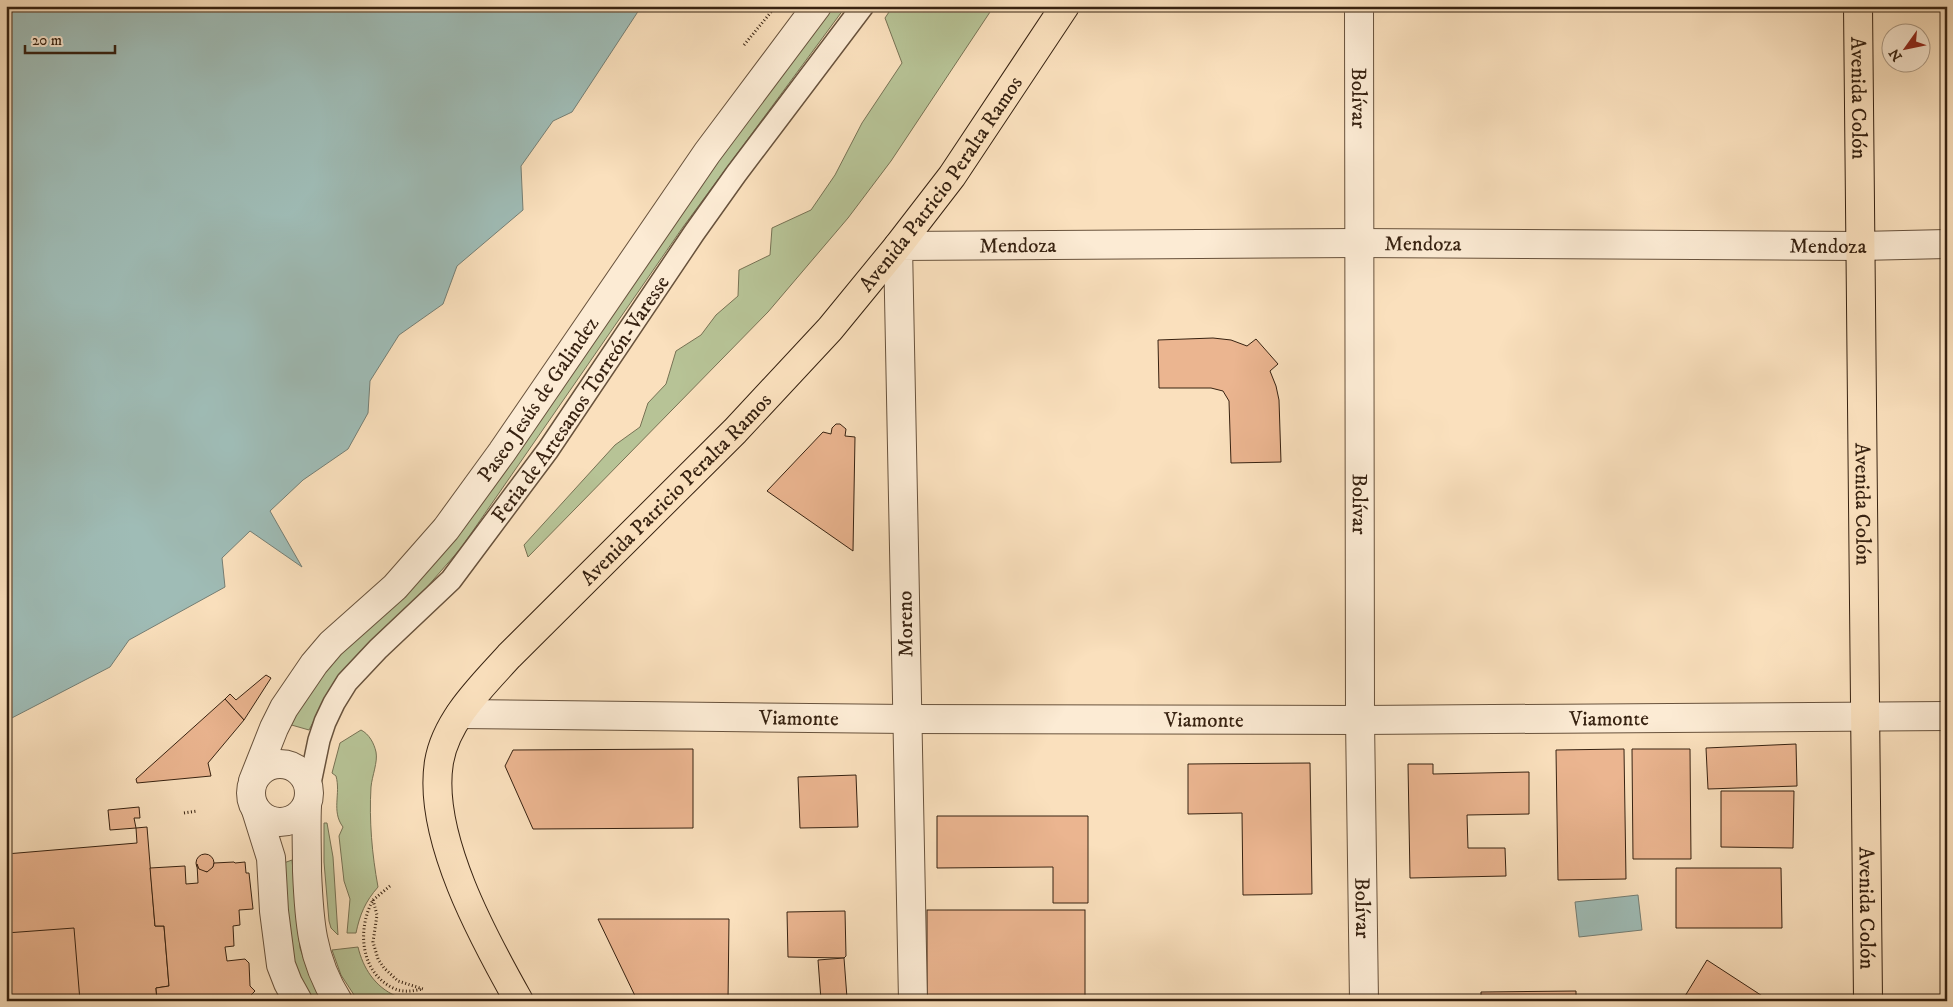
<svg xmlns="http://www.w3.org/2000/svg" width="1953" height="1007" font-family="'IM FELL DW Pica',serif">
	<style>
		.green { fill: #b7c396; stroke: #777254 }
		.water { fill: #9fbcb6; stroke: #757e74 }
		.building { fill: #ebb590; stroke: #372211 }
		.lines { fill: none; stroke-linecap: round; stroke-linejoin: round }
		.pedestrian-casing { stroke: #68523c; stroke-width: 24 }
		.minor-casing { stroke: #68523c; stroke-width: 30 }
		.primary-casing { stroke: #372211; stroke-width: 30 }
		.path { stroke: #372211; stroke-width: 3; stroke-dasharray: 1 2.5; stroke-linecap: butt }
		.pedestrian { stroke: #fcebd4; stroke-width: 21 }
		.minor { stroke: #fcebd4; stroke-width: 28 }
		.primary { stroke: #fae0bd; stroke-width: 28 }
		.labels { text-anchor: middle; stroke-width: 5; stroke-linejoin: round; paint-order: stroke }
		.street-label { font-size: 21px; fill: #372211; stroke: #fcebd4 }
	</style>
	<rect width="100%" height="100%" fill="#fae0bd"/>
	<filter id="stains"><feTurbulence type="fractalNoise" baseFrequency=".004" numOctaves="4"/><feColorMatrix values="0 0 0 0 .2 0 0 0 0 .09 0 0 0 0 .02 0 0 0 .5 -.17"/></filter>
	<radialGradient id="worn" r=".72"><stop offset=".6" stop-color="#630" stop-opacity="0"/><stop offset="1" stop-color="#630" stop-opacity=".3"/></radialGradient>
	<g class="green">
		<polygon points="830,6 846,6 683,227 461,548 427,587 356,657 331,688 309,730 288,724 306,694 673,220"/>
		<polygon points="893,6 994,6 891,161 848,218 768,312 528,557 524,545 615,445 640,427 648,403 666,384 676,351 701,335 716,315 738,296 739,270 770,255 772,228 811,210 835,175 862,123 902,63 885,18"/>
		<path d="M361 730C369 734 374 743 376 752 378 762 372 776 371 787 369 821 372 854 378 887 365 902 360 914 356 933H347L350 899 344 881 339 836 343 827C331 811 341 794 336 776L332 773 340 743Z"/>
		<polygon points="324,823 327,823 333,857 338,935 331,928 329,921 324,862"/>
		<polygon points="292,860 300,948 308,971 324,1001 311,1001 292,962 281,864"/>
		<path d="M358 947C363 968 375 987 396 996 402 998 409 998 415 1001H358L341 975 332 950Z"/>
	</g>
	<g class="water">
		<polygon points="6,6 646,6 639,10 572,112 553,121 521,166 523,210 457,266 443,304 399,335 370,381 368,413 348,449 303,480 270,511 302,567 250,531 222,558 225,587 129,640 110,667 6,721"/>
		<polygon points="1638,895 1642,930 1579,937 1575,902"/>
	</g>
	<g class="building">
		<polygon points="1213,338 1231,340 1247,346 1256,339 1278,364 1270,371 1276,386 1279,400 1281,462 1231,463 1229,401 1223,391 1211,388 1159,388 1158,340"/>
		<polygon points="836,424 840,424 846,429 845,436 855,437 853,551 767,491 823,432 831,434 832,428"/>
		<polygon points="266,675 271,678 244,720 225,699 230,694 236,700"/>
		<polygon points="225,699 244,720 208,763 211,776 137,783 136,779"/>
		<polygon points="1796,744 1797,786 1708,789 1706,748"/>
		<polygon points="693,749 693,828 533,829 505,766 513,750"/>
		<polygon points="1624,749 1626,879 1558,880 1556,750"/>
		<polygon points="1632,749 1690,749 1691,859 1633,859"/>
		<polygon points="1310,763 1312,894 1243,895 1242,813 1188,814 1188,764"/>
		<polygon points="1408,764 1433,764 1433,774 1529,772 1529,814 1467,815 1468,848 1505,848 1506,876 1410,878"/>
		<polygon points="856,775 858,827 800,828 798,777"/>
		<polygon points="1721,791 1794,791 1793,848 1721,847"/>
		<polygon points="139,807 140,818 134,818 136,828 110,830 108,810"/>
		<polygon points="937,816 1088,816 1088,903 1053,903 1053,867 937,868"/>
		<polygon points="147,827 155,926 164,926 169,986 156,988 157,1001 6,1001 6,854 137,843 136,828"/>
		<circle cx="205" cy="863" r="9"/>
		<polygon points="234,862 235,863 245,862 246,873 249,873 253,909 239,910 240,925 233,926 234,946 225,947 227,961 245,959 249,963 250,986 255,991 245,1001 157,1001 156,988 169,986 164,926 155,926 150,868 185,866 186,884 198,883 197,864 199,869 207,872 213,867 214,863"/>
		<polygon points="1676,868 1781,868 1782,928 1676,928"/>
		<rect x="927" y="910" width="158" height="91"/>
		<polygon points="845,911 846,956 844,958 788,957 787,912"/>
		<polygon points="598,919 729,919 728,1000 637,1000"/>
		<polygon points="1944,927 1947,928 1947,971 1944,971"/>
		<polygon points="74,928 80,1001 6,1001 6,933"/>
		<polygon points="844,958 847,998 821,1000 818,960"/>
		<polygon points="1707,960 1770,1001 1682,1001"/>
		<polygon points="1576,991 1576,1001 1476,1001 1476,997 1481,997 1481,992"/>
	</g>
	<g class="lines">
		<g class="pedestrian-casing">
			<g id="pedestrian">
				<path id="s1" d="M309 788 319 740 325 722 334 703 347 682 378 649 451 580 548 450 694 233 736 174 863 6"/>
			</g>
		</g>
		<g class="minor-casing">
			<g id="minor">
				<path id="s2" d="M1359 6 1360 720 1364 1001"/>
				<path id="s3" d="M460 714 907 719 1360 720 1947 716"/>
				<circle cx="280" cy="793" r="29"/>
				<path id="s4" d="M253 781 274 728 284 708 314 664 331 644 395 587 446 529 502 452 707 153 817 6"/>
				<path d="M307 805C306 827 307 849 307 871 309 919 311 959 338 1001"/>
				<polyline points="256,810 271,858 274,911 281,965 288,983 298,1001"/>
				<path id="s5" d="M913 1001 898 246 1358 243 1860 246 1947 244"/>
			</g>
		</g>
		<g class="primary-casing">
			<g id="primary">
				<path id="s6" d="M1858 6 1868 1001"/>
				<path id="s7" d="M519 1001C484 939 427 836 439 762 446 720 482 686 509 656L735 431 830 329 898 246 952 176 1065 6"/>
			</g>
		</g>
		<g class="path">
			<polyline points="744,45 776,6"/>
			<polyline points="184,813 197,811"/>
			<path d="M373 900 377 915 373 942 378 959 384 968 398 981 423 989C413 991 403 993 393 988 360 972 357 929 373 900Z"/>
			<polyline points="373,900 390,886"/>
		</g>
		<use href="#pedestrian" class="pedestrian"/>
		<use href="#minor" class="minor"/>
		<use href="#primary" class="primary"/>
	</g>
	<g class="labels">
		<g class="street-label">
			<text dy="7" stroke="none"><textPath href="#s2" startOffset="92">Bolívar</textPath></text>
			<text dy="7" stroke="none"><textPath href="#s6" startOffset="92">Avenida Colón</textPath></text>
			<text dy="7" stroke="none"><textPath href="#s7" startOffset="1026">Avenida Patricio Peralta Ramos</textPath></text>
			<text dy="7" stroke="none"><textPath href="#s5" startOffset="1280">Mendoza</textPath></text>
			<text dy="7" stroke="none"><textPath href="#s5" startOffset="875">Mendoza</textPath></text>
			<text dy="7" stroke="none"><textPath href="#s5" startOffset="1685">Mendoza</textPath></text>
			<text dy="7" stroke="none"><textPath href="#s1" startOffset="482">Feria de Artesanos Torreón-Varesse</textPath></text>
			<text dy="7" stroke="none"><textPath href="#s4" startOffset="481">Paseo Jesús de Galindez</textPath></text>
			<text dy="7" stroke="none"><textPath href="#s7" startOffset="621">Avenida Patricio Peralta Ramos</textPath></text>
			<text dy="7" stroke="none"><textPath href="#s2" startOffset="498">Bolívar</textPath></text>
			<text dy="7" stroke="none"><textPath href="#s6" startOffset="498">Avenida Colón</textPath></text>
			<text transform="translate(905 624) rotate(-91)" y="7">Moreno</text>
			<text dy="7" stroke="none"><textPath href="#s3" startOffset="339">Viamonte</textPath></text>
			<text dy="7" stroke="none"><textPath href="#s3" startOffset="1149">Viamonte</textPath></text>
			<text dy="7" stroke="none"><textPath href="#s3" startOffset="744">Viamonte</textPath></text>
			<text dy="7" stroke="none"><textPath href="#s2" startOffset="902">Bolívar</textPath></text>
			<text dy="7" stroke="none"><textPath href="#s6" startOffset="902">Avenida Colón</textPath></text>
		</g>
	</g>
	<rect width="1953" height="1007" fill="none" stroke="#fae0bd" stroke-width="25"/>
	<rect x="8" y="8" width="1938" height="992" fill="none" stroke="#372211" stroke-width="2.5"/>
	<rect x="12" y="12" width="1928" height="982" fill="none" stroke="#372211"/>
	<g transform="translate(1906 48) rotate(237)"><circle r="24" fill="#fcebd4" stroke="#ad9b86"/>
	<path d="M0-4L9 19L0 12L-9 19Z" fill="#8f2418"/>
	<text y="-8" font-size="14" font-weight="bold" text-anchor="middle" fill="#372211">N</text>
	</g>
	<path d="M25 45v8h90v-8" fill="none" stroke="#372211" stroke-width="2.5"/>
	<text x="32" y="45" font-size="15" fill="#372211" stroke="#fcebd4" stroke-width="4" paint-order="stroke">20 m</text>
	<rect width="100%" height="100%" filter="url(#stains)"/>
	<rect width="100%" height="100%" fill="url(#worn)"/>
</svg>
